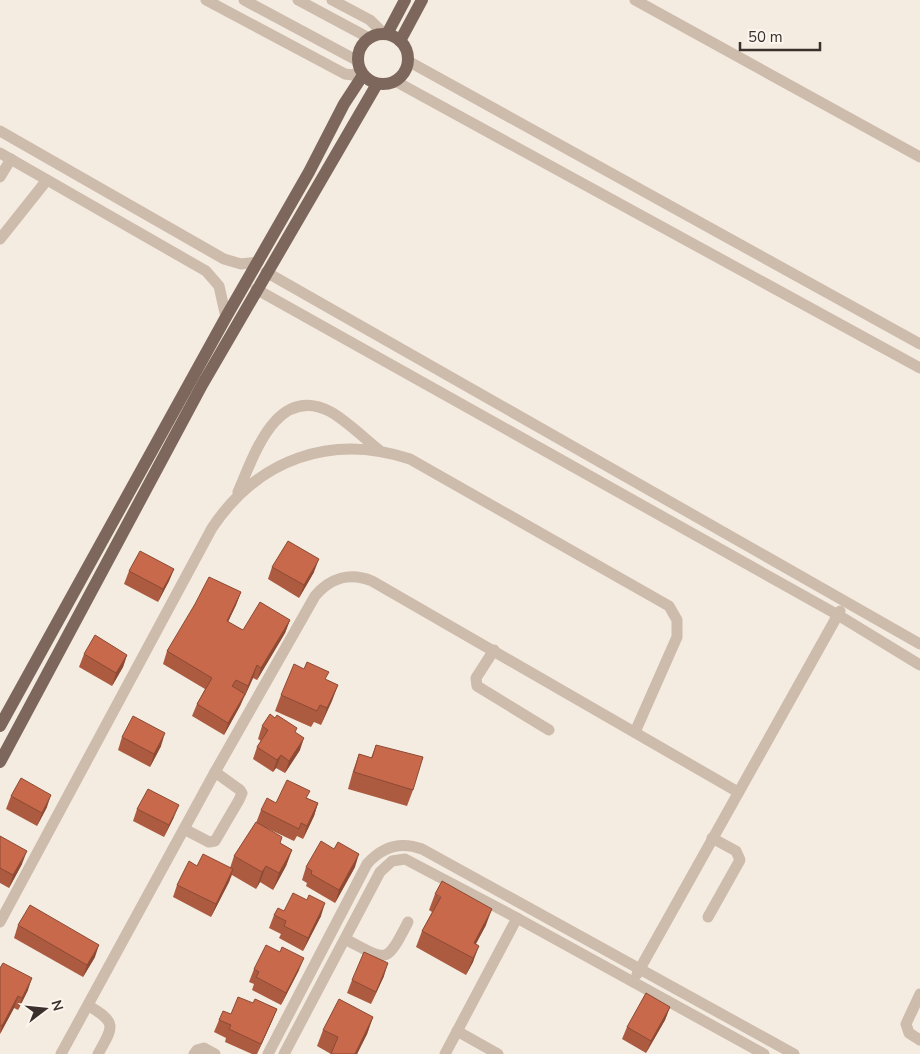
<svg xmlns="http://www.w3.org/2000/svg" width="920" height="1054" font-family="'Nunito Sans',sans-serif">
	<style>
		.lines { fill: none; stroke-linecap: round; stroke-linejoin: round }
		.minor { stroke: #cdbbac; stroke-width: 11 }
		.major { stroke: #7d675c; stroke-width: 12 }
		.wall { fill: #ac5a40 }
		.shaded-wall { fill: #8c4a34 }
		.building { fill: #c8694b; stroke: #8c4a34 }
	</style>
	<rect width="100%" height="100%" fill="#f4ebe1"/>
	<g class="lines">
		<g class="minor">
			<polyline points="206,0 345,74 353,75 361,71"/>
			<polyline points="244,0 358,61"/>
			<polyline points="298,0 369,38"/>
			<polyline points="332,0 370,20 384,34"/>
			<polyline points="635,0 920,157"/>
			<polyline points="408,61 920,344"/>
			<polyline points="395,81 920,368"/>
			<polyline points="0,131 224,259 241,264 258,262"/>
			<polyline points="0,153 206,271 219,286 226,317"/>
			<polyline points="0,177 11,159"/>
			<polyline points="0,239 47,180"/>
			<polyline points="266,272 920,644"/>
			<polyline points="256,289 838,615 920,665"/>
			<path d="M238 492C254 456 276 383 331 412 348 422 364 438 379 450"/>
			<polyline points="494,650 476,678 477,686 549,730"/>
			<polyline points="184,829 209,842 215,841 239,800 242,793 240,790 215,772"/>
			<polyline points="708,917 740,860 736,851 712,838"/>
			<path d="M0 922 212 528C258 459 331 433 410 459L669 606 677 620V637L635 732"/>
			<path d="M345 939C388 961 385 966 408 922"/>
			<polyline points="637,974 840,611"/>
			<polyline points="920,994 906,1024 909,1033 920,1040"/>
			<path d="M89 1006C118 1023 113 1027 98 1054"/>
			<polyline points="457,1031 498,1054"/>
			<path d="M61 1054 215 772 315 596C330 578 350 572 372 581L738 792"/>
			<polyline points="194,1054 197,1050 204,1048 215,1054"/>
			<path d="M268 1054 367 864C382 847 400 841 422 849L794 1054"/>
			<polyline points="284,1054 380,872 392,861 405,859 517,918 764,1054"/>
			<polyline points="445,1054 517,918"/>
		</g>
		<g class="major">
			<polyline points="387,34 405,0"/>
			<circle cx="383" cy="59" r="25"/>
			<polyline points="400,41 422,0"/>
			<polyline points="0,726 226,317 309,172 344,104 363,75"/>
			<polyline points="0,762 202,385 377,84"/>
		</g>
	</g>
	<g class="wall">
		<polygon points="272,567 314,572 299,598 268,579"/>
		<polygon points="174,569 169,581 158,602 124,584 129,571"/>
		<polygon points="241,592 236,605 228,622 243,630 290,620 285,633 257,680 253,678 240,706 224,735 192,716 197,704 205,689 163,664 167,651"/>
		<polygon points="84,654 127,655 123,667 112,686 79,667"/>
		<polygon points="326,680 338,685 321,725 314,722 311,727 275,711 281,695"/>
		<polygon points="262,726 295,732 300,750 285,773 276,768 273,772 253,759 257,747 261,741 258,739"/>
		<polygon points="122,737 161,746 150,767 118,750"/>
		<polygon points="376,745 413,790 407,806 348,789 353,771 359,754 371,758"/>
		<polygon points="11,796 47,807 37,826 6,809"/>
		<polygon points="307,798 318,803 314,816 303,839 297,836 294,841 260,825 280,843 292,850 286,866 273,890 260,882 256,889 232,875 229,882 211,917 173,897 177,885 197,866 230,868 234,856 256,823 261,810 276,803"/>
		<polygon points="137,809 174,817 164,837 133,821"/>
		<polygon points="0,836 22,864 9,888 0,883"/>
		<polygon points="306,867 355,867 335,903 306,886 307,883 302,880"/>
		<polygon points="435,894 486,925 476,944 473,962 466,975 416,947 422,931 432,912 429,910"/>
		<polygon points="284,911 321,916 303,951 279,938 281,934 269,928 274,915"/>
		<polygon points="18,925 95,957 83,977 14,938"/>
		<polygon points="0,968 28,990 18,1010 14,1008 0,1034"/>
		<polygon points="254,969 299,970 281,1005 252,990 254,984 249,982"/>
		<polygon points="384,976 371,1004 347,993 352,980"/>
		<polygon points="253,1003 277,1009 272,1021 257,1054 252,1054 225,1042 226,1038 214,1032 219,1020"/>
		<polygon points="670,1007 665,1020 646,1053 622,1039 627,1027"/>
		<polygon points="373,1017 367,1034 357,1054 331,1054 317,1046 323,1030"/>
	</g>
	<g class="shaded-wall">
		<polygon points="319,559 314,572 299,598 304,585"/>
		<polygon points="174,569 169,581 158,602 163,589"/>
		<polygon points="241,592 236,605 222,634 227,621"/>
		<polygon points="290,620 285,633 257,680 261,668"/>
		<polygon points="127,655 123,667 112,686 116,673"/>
		<polygon points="257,665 253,678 244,698 248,686"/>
		<polygon points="338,685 332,701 321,725 327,708"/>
		<polygon points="245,694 240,706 224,735 228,723"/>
		<polygon points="165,733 161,746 150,767 154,754"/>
		<polygon points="304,738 300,750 285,773 289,761"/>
		<polygon points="281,755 276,768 273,772 277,760"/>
		<polygon points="51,795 47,807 37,826 42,813"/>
		<polygon points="318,803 314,816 303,839 307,826"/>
		<polygon points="179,805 174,817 164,837 169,825"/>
		<polygon points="292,850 286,866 273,890 279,873"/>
		<polygon points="27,851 22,864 9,888 13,875"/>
		<polygon points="359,854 355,867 335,903 339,890"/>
		<polygon points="266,866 260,882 256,889 262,872"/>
		<polygon points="233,869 229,882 211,917 216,904"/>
		<polygon points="325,903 321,916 303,951 308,938"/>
		<polygon points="492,909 486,925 469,956 474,943"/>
		<polygon points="99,945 95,957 83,977 87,965"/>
		<polygon points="479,946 473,962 466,975 473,958"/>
		<polygon points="304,958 299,970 281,1005 286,993"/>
		<polygon points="388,963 384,976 371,1004 376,992"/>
		<polygon points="32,978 28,990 18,1010 22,998"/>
		<polygon points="18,996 14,1008 0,1034 2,1026"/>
		<polygon points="670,1007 665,1020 646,1053 651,1041"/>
		<polygon points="277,1009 272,1021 257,1054 261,1044"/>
		<polygon points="373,1017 367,1034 357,1054 355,1054"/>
	</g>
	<g class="building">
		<polygon points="288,541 319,559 304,585 272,567"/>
		<polygon points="140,551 174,569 163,589 129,571"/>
		<polygon points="209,577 241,592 227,621 241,629 243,630 260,602 290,620 261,668 257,665 248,686 236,680 232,686 245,694 228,723 197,704 212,678 167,651 195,604"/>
		<polygon points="95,635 127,655 116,673 84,654"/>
		<polygon points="307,662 329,672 325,679 338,685 327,708 320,705 317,711 281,695 294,664 304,669"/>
		<polygon points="270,714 275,718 277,715 297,728 295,732 304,738 289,761 281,755 277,760 257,747 268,730 262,726"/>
		<polygon points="133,716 165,733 154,754 122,737"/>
		<polygon points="376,745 423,757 413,790 354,772 359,754 372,758"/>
		<polygon points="21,778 51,795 42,813 11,796"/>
		<polygon points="287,780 310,791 306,798 318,803 307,826 301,823 299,829 261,810 267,798 276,803"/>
		<polygon points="148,789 179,805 169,825 137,809"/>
		<polygon points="256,822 282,837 280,843 292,850 279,873 266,866 262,872 234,856"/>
		<polygon points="0,836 27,851 13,875 0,868"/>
		<polygon points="321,841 334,849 338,842 359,854 339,890 311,874 312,871 306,867"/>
		<polygon points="203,854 233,869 216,904 177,885 189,861 197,866"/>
		<polygon points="442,881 492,909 474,943 479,946 473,958 422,931 441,897 435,894"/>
		<polygon points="293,893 307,900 309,895 325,903 308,938 284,926 286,921 274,915 278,908 284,911"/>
		<polygon points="30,905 99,945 87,965 18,925"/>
		<polygon points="266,945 280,952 282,947 304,958 286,993 256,977 259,972 254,969"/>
		<polygon points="364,952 388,963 376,992 352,980"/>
		<polygon points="3,963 32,978 22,998 18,996 2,1026 0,1025 0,968"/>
		<polygon points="646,993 670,1007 651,1041 627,1027"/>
		<polygon points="238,997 253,1003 255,999 277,1009 261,1044 229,1029 231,1025 219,1020 223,1011 231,1014"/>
		<polygon points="339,999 373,1017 355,1054 331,1054 338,1037 323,1030"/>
	</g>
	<g transform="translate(45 1009) rotate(74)" stroke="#fbf5ee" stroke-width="4" paint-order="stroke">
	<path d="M0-4L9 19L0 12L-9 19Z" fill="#3b302b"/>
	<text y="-8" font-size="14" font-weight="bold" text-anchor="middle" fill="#3b302b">N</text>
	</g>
	<path d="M740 42v8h80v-8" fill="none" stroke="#3b302b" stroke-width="2.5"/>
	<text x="748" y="42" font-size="15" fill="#3b302b" stroke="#fbf5ee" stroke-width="4" paint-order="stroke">50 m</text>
</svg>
